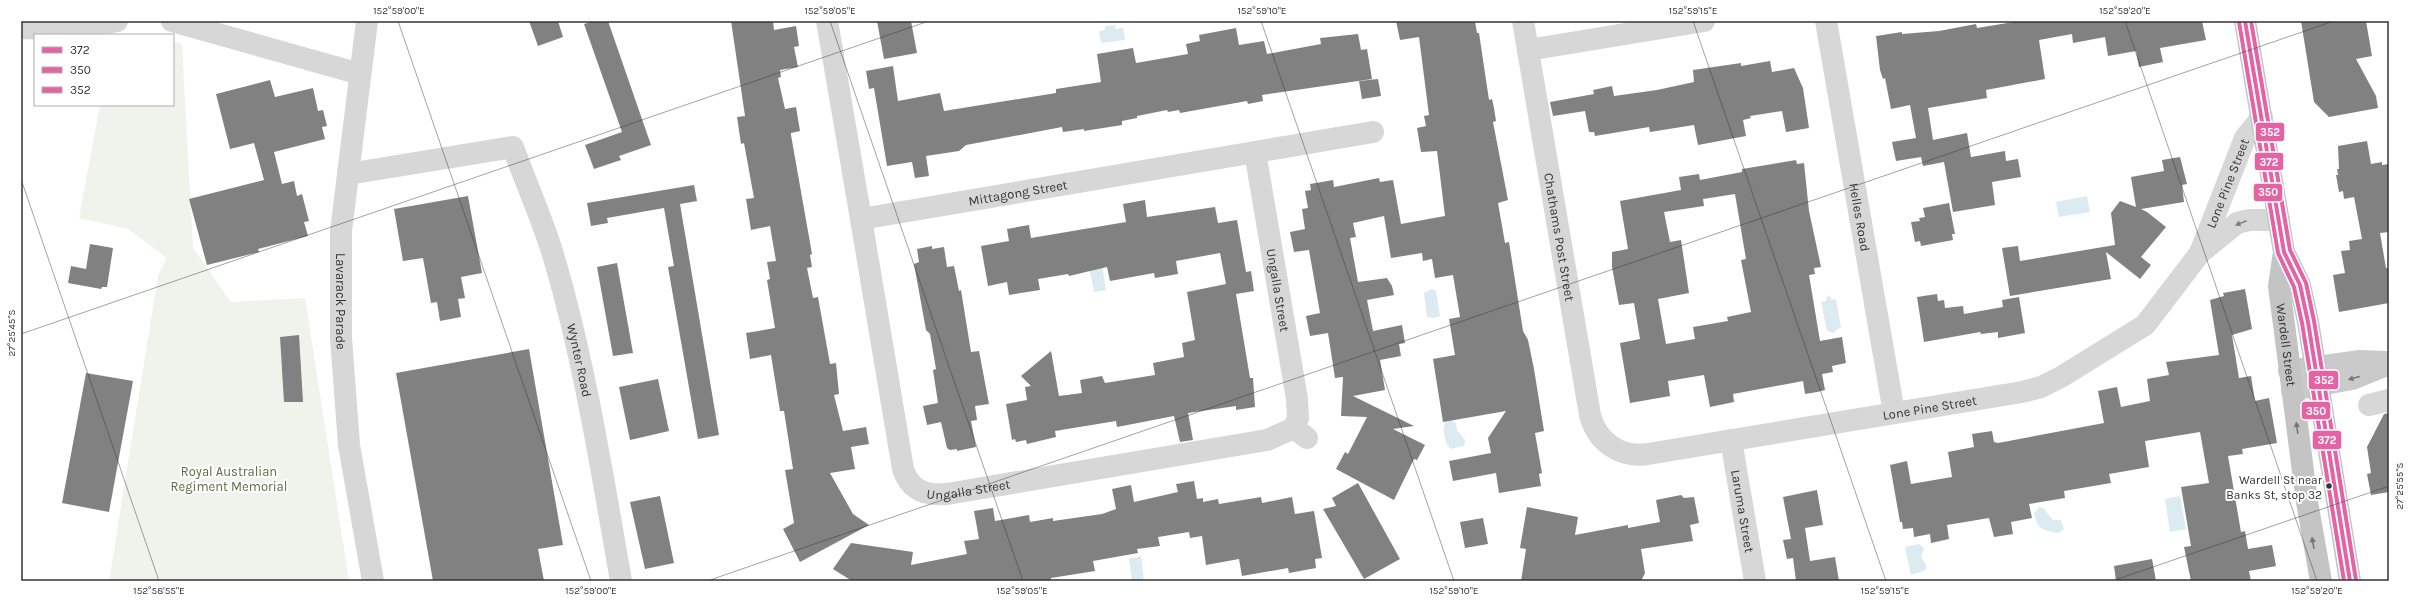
<svg xmlns="http://www.w3.org/2000/svg" width="2410" height="602" font-family="Karla,sans-serif">
	<style>
		.green { fill: #f0f3ec }
		.water { fill: #dcebf1 }
		.building { fill: #818181; fill-rule: evenodd }
		.lines { fill: none; stroke-linecap: round; stroke-linejoin: round }
		.minor { stroke: #d7d7d7; stroke-width: 22 }
		.major { stroke: #cacaca; stroke-width: 22 }
		.highway { stroke: #c4c4c4; stroke-width: 22 }
		.bus-1-casing { stroke: #fff; stroke-width: 7 }
		.bus-2-casing { stroke: #fff; stroke-width: 7 }
		.bus-3-casing { stroke: #fff; stroke-width: 7 }
		.bus-1 { stroke: #e463a4; stroke-width: 4 }
		.bus-2 { stroke: #e463a4; stroke-width: 4 }
		.bus-3 { stroke: #e463a4; stroke-width: 4 }
		.oneway { fill: #7d7d7d }
		.oneway2 { fill: #777 }
		.oneway3 { fill: #747474 }
		.ticks { fill: none; stroke: #333; stroke-width: 1; stroke-opacity: 0.45 }
		.bus-dot { fill: #333; stroke: #fff; stroke-width: 1.5 }
		.labels { text-anchor: middle; stroke-width: 4; stroke-linejoin: round; paint-order: stroke }
		.bus-label { font-size: 12px; fill: #333; stroke: #fff; text-anchor: end }
		.street-label { font-size: 13px; fill: #333; stroke: #fff }
		.park-label { font-size: 13px; fill: #5b6e41; stroke: #fff }
		.line-badge { stroke: #fff; stroke-width: 1.5 }
		.badge-label { font-size: 11px; text-anchor: middle; font-weight: bold; fill: #fff }
		.neatline { fill: none; stroke: #333; stroke-width: 1.5 }
		.ticks-label { font-size: 10px; text-anchor: middle; fill: #333 }
	</style>
	<rect width="100%" height="100%" fill="#fff"/>
	<polygon class="green" points="173,41 182,44 193,248 231,302 305,298 349,581 109,581 158,276 167,258 128,229 79,218 100,105 173,105"/>
	<g class="water">
		<polygon points="1115,25 1116,29 1123,28 1125,40 1101,43 1099,31 1105,30 1105,26"/>
		<polygon points="2087,196 2090,212 2059,217 2056,202"/>
		<polygon points="1102,264 1106,290 1094,292 1089,267"/>
		<polygon points="1432,289 1436,291 1440,316 1434,318 1427,317 1424,293"/>
		<polygon points="1827,296 1831,297 1831,300 1836,299 1841,328 1837,329 1834,333 1827,331 1821,302 1826,301"/>
		<path d="M1451 420 1456 423 1457 430 1465 440 1464 446 1450 449C1445 442 1441 428 1446 421Z"/>
		<polygon points="2180,496 2186,529 2170,532 2165,499"/>
		<path d="M2039 507 2043 508 2053 520H2061L2064 529 2058 533C2043 530 2038 530 2034 514Z"/>
		<polygon points="1919,544 1924,548 1921,557 1926,565 1926,570 1911,575 1905,547"/>
		<polygon points="1141,556 1144,581 1132,581 1129,559"/>
	</g>
	<g class="building">
		<polygon points="529,21 558,21 563,37 538,46"/>
		<polygon points="594,21 608,21 651,145 619,156 621,160 594,169 585,145 622,132 584,24"/>
		<polygon points="731,21 773,21 774,30 796,26 799,46 794,47 798,67 780,70 781,77 778,78 785,109 796,107 800,131 791,133 791,135 812,254 810,255 812,267 807,268 813,298 818,297 830,364 836,363 839,394 834,395 843,431 866,427 869,444 851,447 855,469 830,473 853,514 869,525 800,562 783,529 794,523 785,470 793,469 784,411 780,411 771,355 750,359 746,333 775,328 767,280 770,279 767,262 776,261 770,226 751,230 746,199 754,198 744,143 741,144 737,117 745,116"/>
		<polygon points="877,21 911,21 917,53 884,59"/>
		<polygon points="1396,21 1475,21 1477,33 1479,33 1489,100 1492,99 1494,108 1496,121 1493,122 1508,200 1498,203 1505,243 1509,242 1523,331 1528,340 1534,369 1544,431 1535,433 1542,473 1539,474 1541,486 1499,493 1496,473 1453,481 1449,461 1491,453 1488,438 1506,411 1443,422 1433,359 1455,355 1449,319 1460,317 1453,275 1435,278 1432,259 1423,261 1422,253 1391,258 1384,216 1353,223 1356,237 1350,238 1358,282 1387,278 1392,286 1394,295 1367,300 1373,331 1402,325 1405,343 1399,344 1401,356 1380,360 1385,390 1353,396 1414,426 1393,429 1425,445 1417,460 1414,459 1394,500 1336,469 1345,452 1348,454 1367,417 1341,416 1343,377 1335,378 1328,333 1310,336 1306,316 1320,313 1309,250 1294,252 1290,232 1305,229 1302,209 1308,208 1305,191 1311,190 1310,184 1333,180 1334,187 1379,178 1380,182 1393,180 1401,224 1445,216 1437,151 1421,152 1417,128 1426,126 1424,116 1429,115 1419,37 1400,40"/>
		<polygon points="2020,21 2202,21 2206,40 2160,48 2163,62 2139,67 2136,51 2108,56 2105,37 2073,43 2072,34 2039,40 2045,79 1986,90 1987,98 1928,108 1933,140 1967,133 1971,157 2005,151 2006,161 2018,159 2021,177 1992,182 1995,205 1953,212 1944,162 1923,166 1921,157 1896,161 1892,142 1916,138 1910,105 1891,109 1885,78 1883,79 1880,70 1876,36 1902,32 1902,34 1939,31 1976,24 1977,28"/>
		<polygon points="2301,21 2366,21 2372,56 2356,59 2376,96 2378,108 2329,117 2314,102"/>
		<polygon points="1236,28 1239,45 1264,41 1267,54 1321,44 1320,38 1358,34 1361,50 1367,49 1372,79 1262,95 1263,101 1248,104 1247,101 1180,113 1179,110 1168,112 1167,110 1137,116 1137,118 1122,121 1122,125 1084,131 1084,129 1063,132 1062,127 966,145 959,151 926,156 929,176 915,178 912,162 887,166 874,88 869,89 866,71 893,66 898,101 940,93 944,111 1056,93 1056,89 1101,82 1097,54 1133,48 1136,63 1188,54 1186,44 1200,41 1199,35"/>
		<polygon points="1770,61 1772,72 1794,68 1803,88 1809,128 1786,132 1782,111 1750,116 1751,118 1743,120 1746,136 1698,145 1694,125 1650,132 1649,127 1595,136 1594,132 1589,132 1585,111 1553,116 1550,102 1594,94 1593,90 1612,86 1614,96 1657,90 1694,82 1693,70 1741,63 1741,66"/>
		<polygon points="1378,79 1381,96 1362,99 1359,81"/>
		<polygon points="270,80 275,97 313,88 318,111 323,110 327,126 322,127 325,139 274,152 282,184 294,181 297,196 302,194 309,221 304,222 308,236 258,249 259,252 207,265 189,199 264,180 254,143 230,149 216,94"/>
		<polygon points="2367,141 2371,164 2382,162 2382,165 2389,164 2389,232 2380,233 2386,268 2389,268 2389,303 2339,312 2333,275 2345,273 2341,251 2350,250 2349,241 2362,239 2354,197 2344,199 2343,191 2339,192 2336,175 2338,175 2337,169 2339,169 2338,146"/>
		<polygon points="2180,157 2187,184 2182,185 2184,202 2141,209 2147,212 2166,227 2141,257 2151,265 2140,279 2106,252 2111,279 2010,296 2002,248 2018,246 2020,261 2115,245 2111,213 2120,201 2136,207 2131,177 2164,171 2162,160"/>
		<path d="M1796 160 1797 164 1804 163 1809 211 1821 267 1814 268 1815 274 1809 275 1820 341 1842 337 1846 363 1832 366 1833 372 1822 374 1825 390 1817 392 1805 394 1803 381 1733 394 1734 402 1710 407 1704 375 1668 381 1670 396 1630 403 1620 343 1640 339 1634 303 1619 305 1612 267V252L1628 249 1620 201 1681 190 1679 177 1699 174 1700 180 1742 172V169ZM1735 194 1746 259 1741 260 1751 312 1727 317 1728 321 1693 327 1695 339 1666 344 1658 299 1689 293 1681 240 1670 242 1664 212 1704 206 1703 199Z"/>
		<polygon points="694,185 697,201 680,204 719,435 698,439 668,267 674,266 664,208 607,218 608,223 591,226 587,203"/>
		<polygon points="468,196 482,273 461,277 465,298 458,299 461,317 440,321 437,302 431,303 423,258 403,261 394,209"/>
		<polygon points="1145,200 1147,217 1215,207 1218,223 1237,220 1246,272 1251,271 1254,291 1236,294 1250,378 1253,378 1255,407 1236,410 1236,406 1188,413 1193,440 1180,442 1174,416 1117,427 1116,421 1055,431 1056,437 1027,444 1026,440 1016,442 1015,439 1012,440 1006,404 1027,400 1025,387 1031,386 1021,376 1051,351 1059,396 1082,393 1080,380 1102,376 1105,383 1155,375 1153,363 1184,357 1182,343 1195,340 1187,292 1226,284 1220,253 1176,261 1178,274 1155,278 1154,273 1110,281 1107,267 1069,276 1068,274 1038,279 1040,290 1009,295 1007,282 988,286 981,246 1009,241 1007,229 1029,225 1031,238 1126,222 1123,204"/>
		<polygon points="1949,203 1955,234 1952,234 1953,240 1921,246 1920,241 1915,242 1911,222 1920,221 1919,218 1925,217 1923,208"/>
		<polygon points="90,244 113,248 107,287 102,287 101,289 68,283 71,266 86,269"/>
		<polygon points="932,246 932,249 944,247 947,267 954,266 959,291 961,290 971,352 979,351 989,404 975,406 977,420 971,421 976,447 957,451 957,449 950,450 947,448 941,422 927,425 923,406 938,403 933,370 936,369 930,334 926,330 914,264 919,262 917,249"/>
		<polygon points="617,263 633,353 613,356 597,267"/>
		<polygon points="2245,289 2252,329 2232,335 2239,378 2251,376 2255,401 2269,398 2277,443 2242,449 2243,454 2228,456 2241,532 2245,531 2248,549 2272,545 2276,566 2249,571 2251,581 2191,581 2184,547 2191,546 2181,487 2209,483 2200,432 2145,441 2149,467 2109,474 2111,483 2064,491 2065,498 2029,504 2032,518 2011,522 2013,534 1994,537 1989,518 1947,525 1949,539 1931,543 1930,534 1914,537 1913,528 1903,529 1902,522 1900,522 1890,465 1907,461 1911,484 1952,477 1948,452 1974,447 1972,434 1992,431 1994,442 1998,443 2104,423 2098,391 2107,389 2117,387 2121,407 2150,401 2147,379 2169,375 2166,362 2219,355 2210,300 2224,296 2223,293"/>
		<polygon points="1937,294 1938,301 1944,300 1945,308 1963,306 1964,314 2003,307 2002,300 2019,297 2025,333 1998,338 1998,332 1981,334 1980,332 1924,342 1917,297"/>
		<polygon points="299,335 303,402 284,402 280,337"/>
		<polygon points="529,349 563,545 538,549 544,581 433,581 396,373"/>
		<polygon points="86,373 133,381 109,512 62,503"/>
		<polygon points="658,379 669,431 630,440 619,387"/>
		<polygon points="2389,413 2389,492 2371,495 2367,474 2371,473 2367,447 2384,414"/>
		<polygon points="1194,481 1197,499 1203,498 1203,502 1218,499 1219,504 1261,497 1262,503 1292,497 1295,514 1314,511 1322,558 1315,559 1316,568 1289,573 1288,568 1242,576 1239,559 1206,565 1202,536 1190,538 1189,532 1158,537 1160,546 1137,549 1138,553 1093,561 1095,571 1051,578 1051,581 852,581 833,569 851,543 913,552 911,565 967,554 964,541 979,539 974,511 993,508 995,521 1029,515 1030,522 1053,518 1053,521 1102,514 1116,509 1112,489 1131,485 1134,502 1178,492 1176,484"/>
		<polygon points="1358,483 1400,559 1364,579 1323,509 1336,506 1332,498"/>
		<polygon points="1817,490 1823,525 1805,528 1810,561 1835,557 1839,581 1796,581 1793,558 1787,559 1783,540 1791,539 1783,497"/>
		<polygon points="1681,495 1684,498 1694,497 1699,523 1690,525 1693,541 1641,549 1645,573 1641,581 1521,581 1526,549 1520,548 1527,507 1578,517 1575,535 1628,525 1628,528 1660,522 1656,500"/>
		<polygon points="660,496 674,563 645,569 630,502"/>
		<polygon points="1483,518 1488,544 1465,548 1460,522"/>
		<polygon points="2152,559 2156,581 2116,581 2114,566"/>
	</g>
	<g class="lines">
		<g class="minor">
			<polyline points="172,21 360,74"/>
			<path id="s1" d="M367 21 341 231V338L349 445 373 581"/>
			<path id="s2" d="M827 21 861 219 1373 132"/>
			<path id="s3" d="M1523 21 1590 415C1597 442 1620 458 1648 454L2022 392 2041 387 2061 377 2145 325 2200 253 2237 223 2249 220H2279"/>
			<path id="s4" d="M1826 21 1894 413"/>
			<polyline points="21,28 75,30 117,21"/>
			<polyline points="1528,50 1704,21"/>
			<path id="s5" d="M1255 152 1297 399 1298 418 1294 428"/>
			<path id="s6" d="M348 174 513 147C526 184 543 220 554 258 585 363 602 473 621 581"/>
			<path id="s7" d="M861 219 903 469C910 490 925 496 947 494L1267 440 1294 428 1307 438"/>
			<path id="s8" d="M2200 253 2245 138 2262 117"/>
			<polyline points="2369,405 2389,400"/>
			<path id="s9" d="M1731 440 1755 581"/>
		</g>
		<g class="major">
			<polyline points="2289,371 2360,361 2387,362"/>
			<polyline points="2292,390 2352,379 2389,364"/>
		</g>
		<g class="highway">
			<path id="s10" d="M2245 21 2284 252 2279 286 2307 502 2321 581"/>
			<polyline points="2284,252 2300,285 2308,322 2350,581"/>
		</g>
		<g class="bus-1-casing">
			<polyline id="bus-1" points="2245,21 2284,252 2300,285 2308,322 2350,581"/>
		</g>
		<g class="bus-2-casing">
			<polyline id="bus-2" points="2239,22 2278,253 2294,287 2302,323 2344,581"/>
		</g>
		<g class="bus-3-casing">
			<polyline id="bus-3" points="2251,21 2290,250 2306,283 2314,321 2356,580"/>
		</g>
		<use href="#bus-1" class="bus-1"/>
		<use href="#bus-2" class="bus-2"/>
		<use href="#bus-3" class="bus-3"/>
	</g>
	<defs><path id="oneway-solid" d="M-6-.8H1V-3.2L6.5 0L1 3.2V.8H-6Z"/></defs>
	<use class="oneway" href="#oneway-solid" transform="translate(2241 223) rotate(158)"/>
	<use class="oneway2" href="#oneway-solid" transform="translate(2354 378) rotate(165)"/>
	<g class="oneway3">
		<use href="#oneway-solid" transform="translate(2297 428) rotate(-98)"/>
		<use href="#oneway-solid" transform="translate(2313 543) rotate(-100)"/>
	</g>
	<path class="ticks" d="M398 21 591 581M830 21 1023 581M1261 21 1454 581M1693 21 1886 581M2125 21 2317 581M21 179 159 581M21 334 929 21M707 581 2334 21M2112 581 2389 486"/>
	<circle class="bus-dot" cx="2329" cy="486" r="3.5"/>
	<g class="labels">
		<g class="bus-label">
			<text x="2322" y="484">Wardell St near<tspan x="2322" dy="15">Banks St, stop 32</tspan></text>
		</g>
		<g class="street-label">
			<text dy="5" stroke="none"><textPath href="#s8" startOffset="75">Lone Pine Street</textPath></text>
			<text dy="5" stroke="none"><textPath href="#s2" startOffset="360">Mittagong Street</textPath></text>
			<text dy="5" stroke="none"><textPath href="#s4" startOffset="199">Helles Road</textPath></text>
			<text dy="5" stroke="none"><textPath href="#s3" startOffset="219">Chathams Post Street</textPath></text>
			<text dy="5" stroke="none"><textPath href="#s5" startOffset="140">Ungalla Street</textPath></text>
			<text dy="5" stroke="none"><textPath href="#s1" startOffset="282">Lavarack Parade</textPath></text>
			<text dy="5" stroke="none"><textPath href="#s10" startOffset="328">Wardell Street</textPath></text>
			<text dy="5" stroke="none"><textPath href="#s6" startOffset="391">Wynter Road</textPath></text>
			<text dy="5" stroke="none"><textPath href="#s3" startOffset="762">Lone Pine Street</textPath></text>
			<text dy="5" stroke="none"><textPath href="#s7" startOffset="331">Ungalla Street</textPath></text>
			<text dy="5" stroke="none"><textPath href="#s9" startOffset="72">Laruma Street</textPath></text>
		</g>
		<g class="park-label">
			<text x="229" y="476">Royal Australian<tspan x="229" dy="15">Regiment Memorial</tspan></text>
		</g>
	</g>
	<g class="line-badge">
		<rect x="2255" y="122" width="30" height="20" rx="4" fill="#e463a4"/>
		<rect x="2254" y="152" width="30" height="19" rx="4" fill="#e463a4"/>
		<rect x="2253" y="183" width="30" height="19" rx="4" fill="#e463a4"/>
		<rect x="2308" y="370" width="31" height="20" rx="4" fill="#e463a4"/>
		<rect x="2301" y="401" width="30" height="19" rx="4" fill="#e463a4"/>
		<rect x="2312" y="430" width="30" height="20" rx="4" fill="#e463a4"/>
	</g>
	<g class="badge-label">
		<text x="2270" y="136">352</text>
		<text x="2269" y="166">372</text>
		<text x="2268" y="196">350</text>
		<text x="2324" y="384">352</text>
		<text x="2316" y="415">350</text>
		<text x="2327" y="444">372</text>
	</g>
	<rect width="2410" height="602" fill="none" stroke="#ffffff" stroke-width="44"/>
	<rect x="34" y="34" width="140" height="72" fill="#ffffff" stroke="#adadad"/>
	<rect x="42" y="47" width="20" height="6" fill="#e463a4" stroke="#adadad"/>
	<text x="70" y="54" font-size="12" fill="#333333">372</text>
	<rect x="42" y="67" width="20" height="6" fill="#e463a4" stroke="#adadad"/>
	<text x="70" y="74" font-size="12" fill="#333333">350</text>
	<rect x="42" y="87" width="20" height="6" fill="#e463a4" stroke="#adadad"/>
	<text x="70" y="94" font-size="12" fill="#333333">352</text>
	<rect x="22" y="22" width="2366" height="558" class="neatline"/>
	<g class="ticks-label">
		<text x="399" y="14">152°59'00"E</text>
		<text x="830" y="14">152°59'05"E</text>
		<text x="1262" y="14">152°59'10"E</text>
		<text x="1693" y="14">152°59'15"E</text>
		<text x="2125" y="14">152°59'20"E</text>
		<text transform="translate(11 333) rotate(-90)" y="4">27°25'45"S</text>
		<text transform="translate(2399 486) rotate(-90)" y="4">27°25'55"S</text>
		<text x="159" y="594">152°58'55"E</text>
		<text x="591" y="594">152°59'00"E</text>
		<text x="1022" y="594">152°59'05"E</text>
		<text x="1454" y="594">152°59'10"E</text>
		<text x="1885" y="594">152°59'15"E</text>
		<text x="2317" y="594">152°59'20"E</text>
	</g>
</svg>
